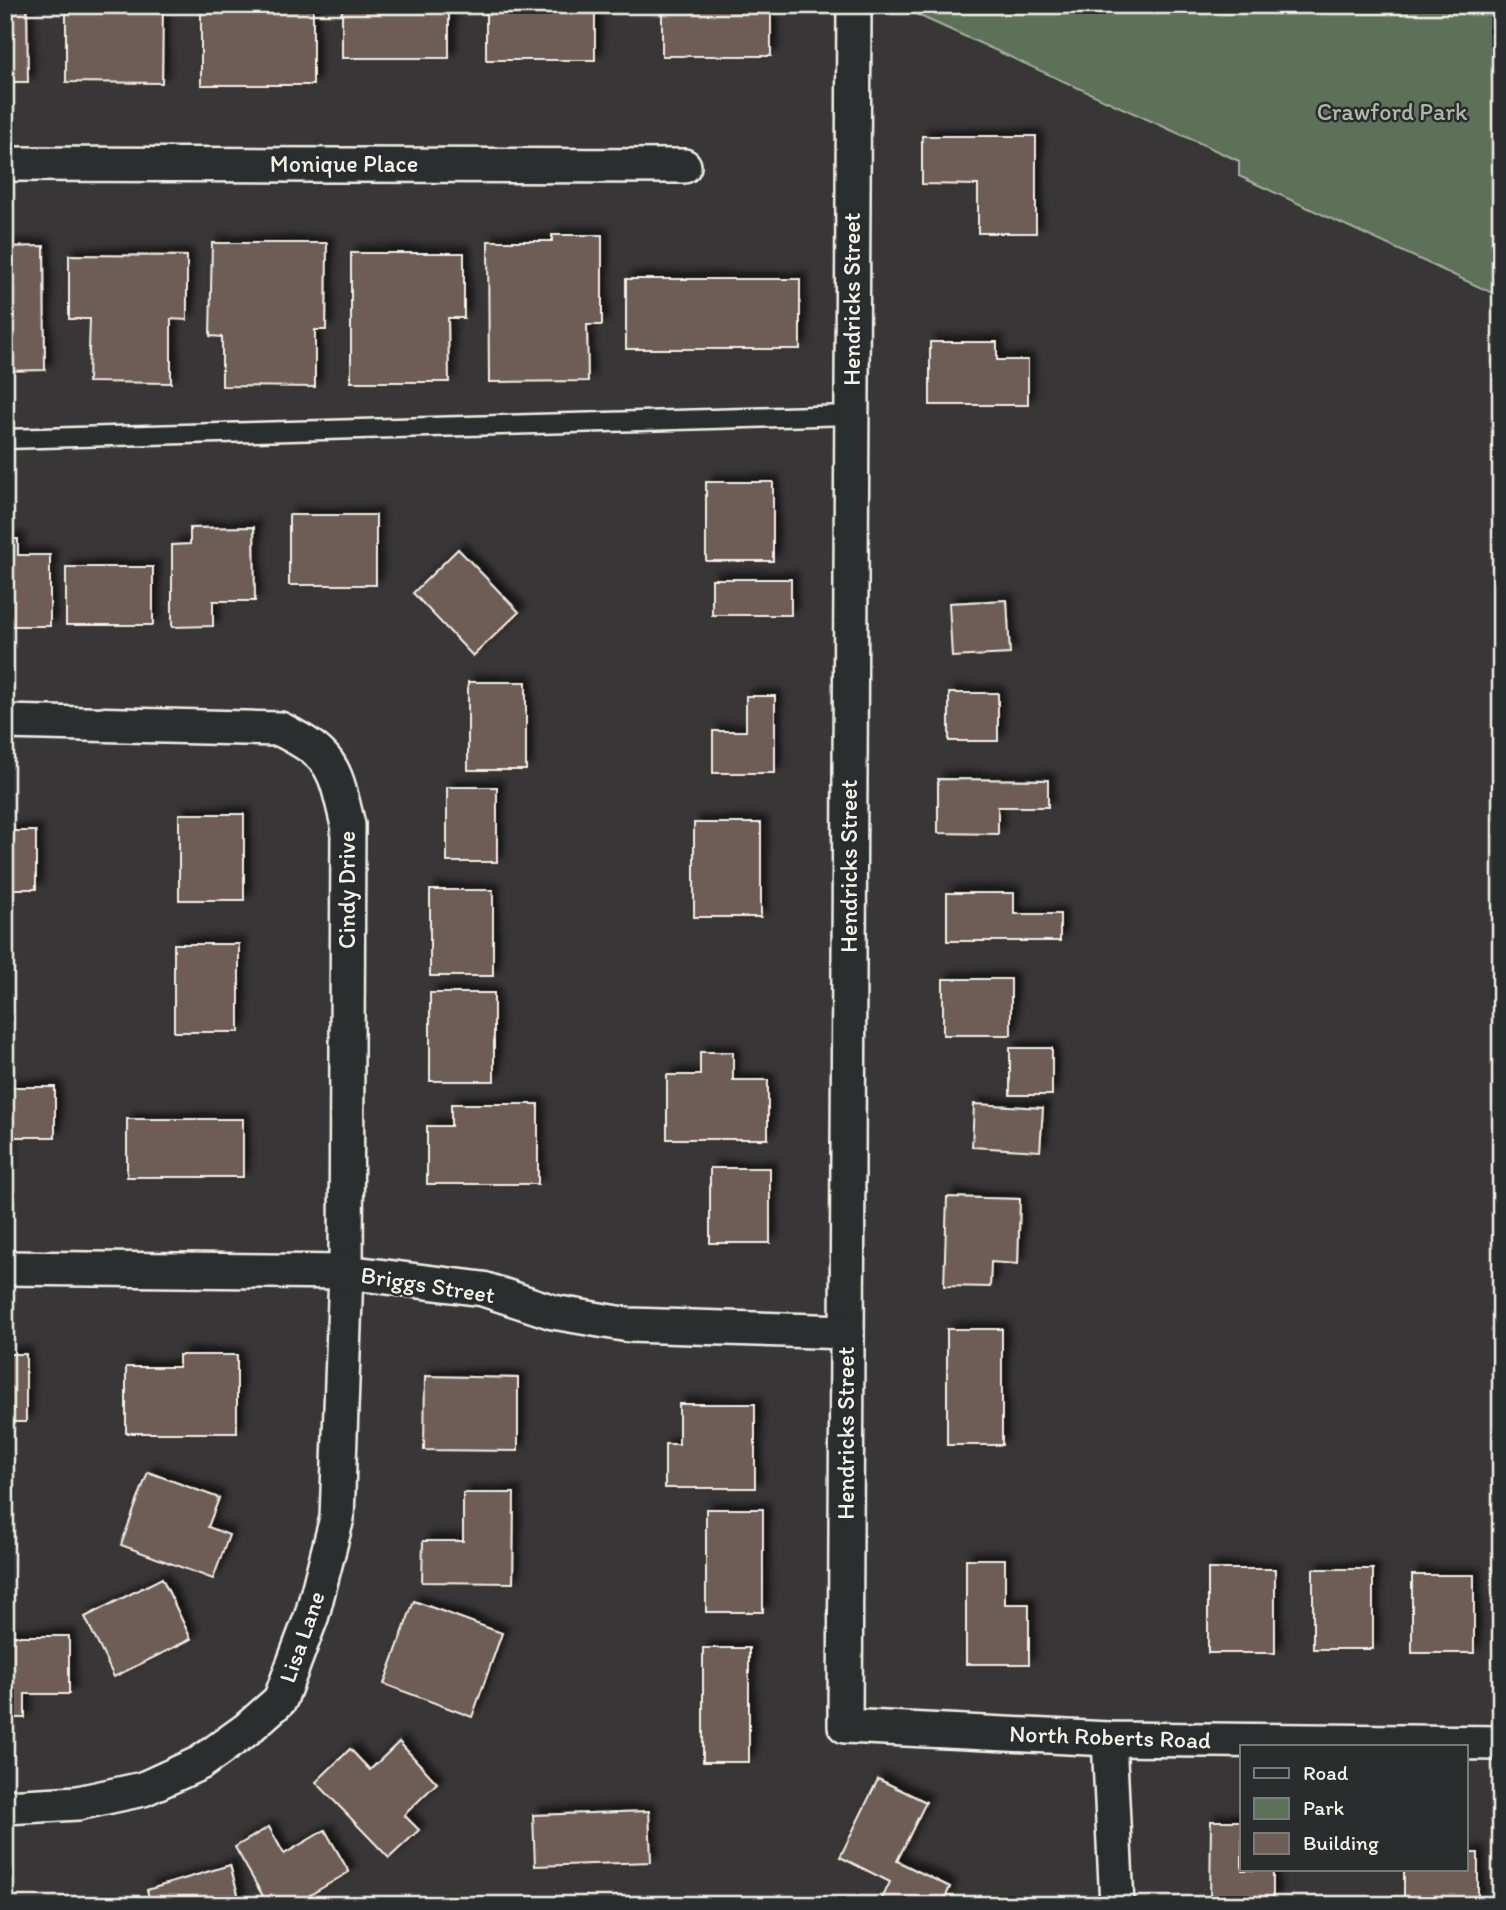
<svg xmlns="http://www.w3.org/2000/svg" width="1506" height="1910" font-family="Itim,sans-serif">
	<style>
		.green { fill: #5d7059; stroke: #a8b0a0; stroke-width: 2 }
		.building { fill: #6e5c57; stroke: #f4f1e8; stroke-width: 2; filter: url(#shadow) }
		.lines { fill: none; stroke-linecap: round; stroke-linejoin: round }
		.service-casing { stroke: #f4f1e8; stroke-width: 23 }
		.minor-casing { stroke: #f4f1e8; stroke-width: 38 }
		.service { stroke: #2a2d2e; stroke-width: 18 }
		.minor { stroke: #2a2d2e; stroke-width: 33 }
		.labels { text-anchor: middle; stroke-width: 5; stroke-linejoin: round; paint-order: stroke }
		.park-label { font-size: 24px; fill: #b0b7a8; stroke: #2a2d2e }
		.street-label { font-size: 24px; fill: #f4f1e8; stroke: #2a2d2e }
	</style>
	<defs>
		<filter id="shadow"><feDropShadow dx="6" dy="-6" stdDeviation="3.5" flood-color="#0009"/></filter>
	</defs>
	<rect width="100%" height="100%" fill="#383636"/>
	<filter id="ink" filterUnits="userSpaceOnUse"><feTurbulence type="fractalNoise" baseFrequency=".0143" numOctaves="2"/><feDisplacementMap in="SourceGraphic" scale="14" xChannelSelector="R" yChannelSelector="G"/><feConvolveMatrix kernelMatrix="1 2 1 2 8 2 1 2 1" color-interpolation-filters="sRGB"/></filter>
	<g filter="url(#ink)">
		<polygon class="green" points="909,5 1501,5 1501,297 1239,176 1239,161 909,11"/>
		<g class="building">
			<polygon points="5,5 27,5 28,82 5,82"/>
			<polygon points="66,5 163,5 162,83 66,82"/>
			<rect x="201" y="5" width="112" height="80"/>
			<rect x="342" y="5" width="107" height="53"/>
			<rect x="486" y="5" width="109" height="55"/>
			<rect x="662" y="5" width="109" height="51"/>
			<polygon points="922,136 1036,136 1036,233 978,233 978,185 922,184"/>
			<polygon points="552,235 602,235 602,325 587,325 588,381 489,382 488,241 552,241"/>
			<polygon points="212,243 327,243 326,330 315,330 315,387 222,386 222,337 210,336"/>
			<polygon points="44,246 45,370 5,371 5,247"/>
			<polygon points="351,253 464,253 464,318 448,318 449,382 351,382"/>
			<polygon points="69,255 187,256 187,320 171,319 171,383 88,382 90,319 69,319"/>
			<rect x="626" y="279" width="174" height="70"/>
			<polygon points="930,342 997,342 997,360 1028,360 1028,405 930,405"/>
			<rect x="706" y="482" width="67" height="79"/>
			<rect x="289" y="515" width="87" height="70"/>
			<polygon points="254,527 255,601 213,601 213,626 172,627 172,545 190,544 190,528"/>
			<polygon points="5,539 18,539 18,555 50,555 50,626 5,626"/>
			<polygon points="458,549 519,612 473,656 413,593"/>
			<rect x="66" y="567" width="87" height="58"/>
			<rect x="712" y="579" width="79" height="36"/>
			<polygon points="1007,600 1010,654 952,657 949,603"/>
			<rect x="468" y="682" width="58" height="88"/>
			<rect x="949" y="693" width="49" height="48"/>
			<polygon points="746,696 775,696 775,773 713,773 713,731 746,731"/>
			<polygon points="938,779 1048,780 1048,807 998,807 998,834 938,833"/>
			<rect x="447" y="787" width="50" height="75"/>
			<rect x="179" y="814" width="65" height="86"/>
			<rect x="694" y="823" width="67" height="94"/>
			<rect x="5" y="831" width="31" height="58"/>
			<rect x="430" y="890" width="63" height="86"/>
			<polygon points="947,893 1014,893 1014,914 1060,914 1060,941 947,941"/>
			<rect x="174" y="944" width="65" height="88"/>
			<rect x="943" y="979" width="68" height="56"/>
			<rect x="430" y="993" width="64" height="88"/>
			<rect x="1010" y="1048" width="42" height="47"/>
			<polygon points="700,1052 733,1052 733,1080 768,1080 768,1139 667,1139 667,1075 700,1075"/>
			<polygon points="5,1087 55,1087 55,1137 9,1137 9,1173 5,1173"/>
			<polygon points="451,1104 538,1104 538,1184 427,1184 427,1126 451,1126"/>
			<polygon points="974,1104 1043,1108 1040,1151 972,1147"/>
			<rect x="127" y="1119" width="116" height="58"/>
			<rect x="710" y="1168" width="60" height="75"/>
			<polygon points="947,1197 1020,1199 1018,1264 991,1262 990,1287 944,1286"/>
			<rect x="947" y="1329" width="55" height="116"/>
			<rect x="5" y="1354" width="21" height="68"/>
			<polygon points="179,1355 237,1355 237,1433 126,1433 126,1367 179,1367"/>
			<polygon points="425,1376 518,1378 518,1451 424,1450"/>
			<polygon points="679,1404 755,1404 755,1488 665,1488 665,1444 679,1444"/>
			<polygon points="148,1472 219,1498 208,1527 229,1535 213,1579 121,1545"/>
			<polygon points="463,1493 514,1493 513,1583 422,1582 423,1541 463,1541"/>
			<rect x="706" y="1509" width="57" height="103"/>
			<polygon points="966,1559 1005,1559 1005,1604 1029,1604 1029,1664 966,1664"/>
			<rect x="1208" y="1569" width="67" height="84"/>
			<rect x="1313" y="1569" width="60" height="80"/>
			<rect x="1412" y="1575" width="62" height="78"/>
			<polygon points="162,1578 191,1639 114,1677 85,1617"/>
			<polygon points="414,1601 502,1633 472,1717 384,1684"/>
			<polygon points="5,1636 69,1636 69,1694 25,1694 25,1718 5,1718"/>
			<rect x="703" y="1648" width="46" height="114"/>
			<polygon points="399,1742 437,1783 404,1815 419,1830 389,1858 316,1782 350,1749 370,1770"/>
			<polygon points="878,1779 926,1802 897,1861 950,1887 942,1905 879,1905 890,1882 840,1857"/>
			<polygon points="649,1811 651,1862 535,1866 533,1815"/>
			<polygon points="1211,1821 1242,1821 1242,1870 1273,1870 1273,1905 1210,1905"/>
			<polygon points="269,1827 284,1854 325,1830 349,1872 293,1905 268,1905 235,1847"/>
			<polygon points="1466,1853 1478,1853 1478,1901 1404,1901 1404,1870 1466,1870"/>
			<polygon points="230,1865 241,1905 151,1905 147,1890"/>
		</g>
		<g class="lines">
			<g class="service-casing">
				<polyline id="service" points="5,439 851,415"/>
			</g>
			<g class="minor-casing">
				<g id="minor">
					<polyline points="854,5 845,1726 1109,1739 1501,1743"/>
					<polyline points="5,164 684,166"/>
					<path d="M5 722 280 729C335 757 334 767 348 825L346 1272 337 1518 312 1615 280 1700 246 1730 200 1763 143 1789 78 1803 5 1807"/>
					<polyline points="5,1268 346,1272 483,1289 553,1312 629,1325 847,1332"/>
					<polyline points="1109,1739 1117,1905"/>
				</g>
			</g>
			<use href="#service" class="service"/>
			<use href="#minor" class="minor"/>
		</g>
	</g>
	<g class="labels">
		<g class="park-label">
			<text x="1392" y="120">Crawford Park</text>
		</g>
		<g class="street-label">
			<text x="344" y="172">Monique Place</text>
			<text transform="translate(852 299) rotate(-90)" y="8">Hendricks Street</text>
			<text transform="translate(849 866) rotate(-90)" y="8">Hendricks Street</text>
			<text transform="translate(347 890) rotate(-90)" y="8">Cindy Drive</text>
			<text transform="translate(428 1285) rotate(9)" y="8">Briggs Street</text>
			<text transform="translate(846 1433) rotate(-90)" y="8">Hendricks Street</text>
			<text transform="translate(302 1637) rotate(-71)" y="8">Lisa Lane</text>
			<text transform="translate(1110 1737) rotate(2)" y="8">North Roberts Road</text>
		</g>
	</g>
	<rect width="1506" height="1910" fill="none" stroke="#2a2d2e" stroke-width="28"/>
	<rect x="14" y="14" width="1478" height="1882" fill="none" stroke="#f4f1e8" stroke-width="2.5" filter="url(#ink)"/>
	<rect x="1240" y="1745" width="228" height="126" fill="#2a2d2e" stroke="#7b7b78" stroke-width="2"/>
	<rect x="1254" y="1768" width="35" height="10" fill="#2a2d2e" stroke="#7b7b78" stroke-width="2"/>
	<text x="1303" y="1780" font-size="21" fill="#f4f1e8">Road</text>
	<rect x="1254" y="1798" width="35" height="21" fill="#5d7059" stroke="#7b7b78" stroke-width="2"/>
	<text x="1303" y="1815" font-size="21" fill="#f4f1e8">Park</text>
	<rect x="1254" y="1833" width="35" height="21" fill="#6e5c57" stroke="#7b7b78" stroke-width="2"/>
	<text x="1303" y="1850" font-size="21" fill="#f4f1e8">Building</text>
</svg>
